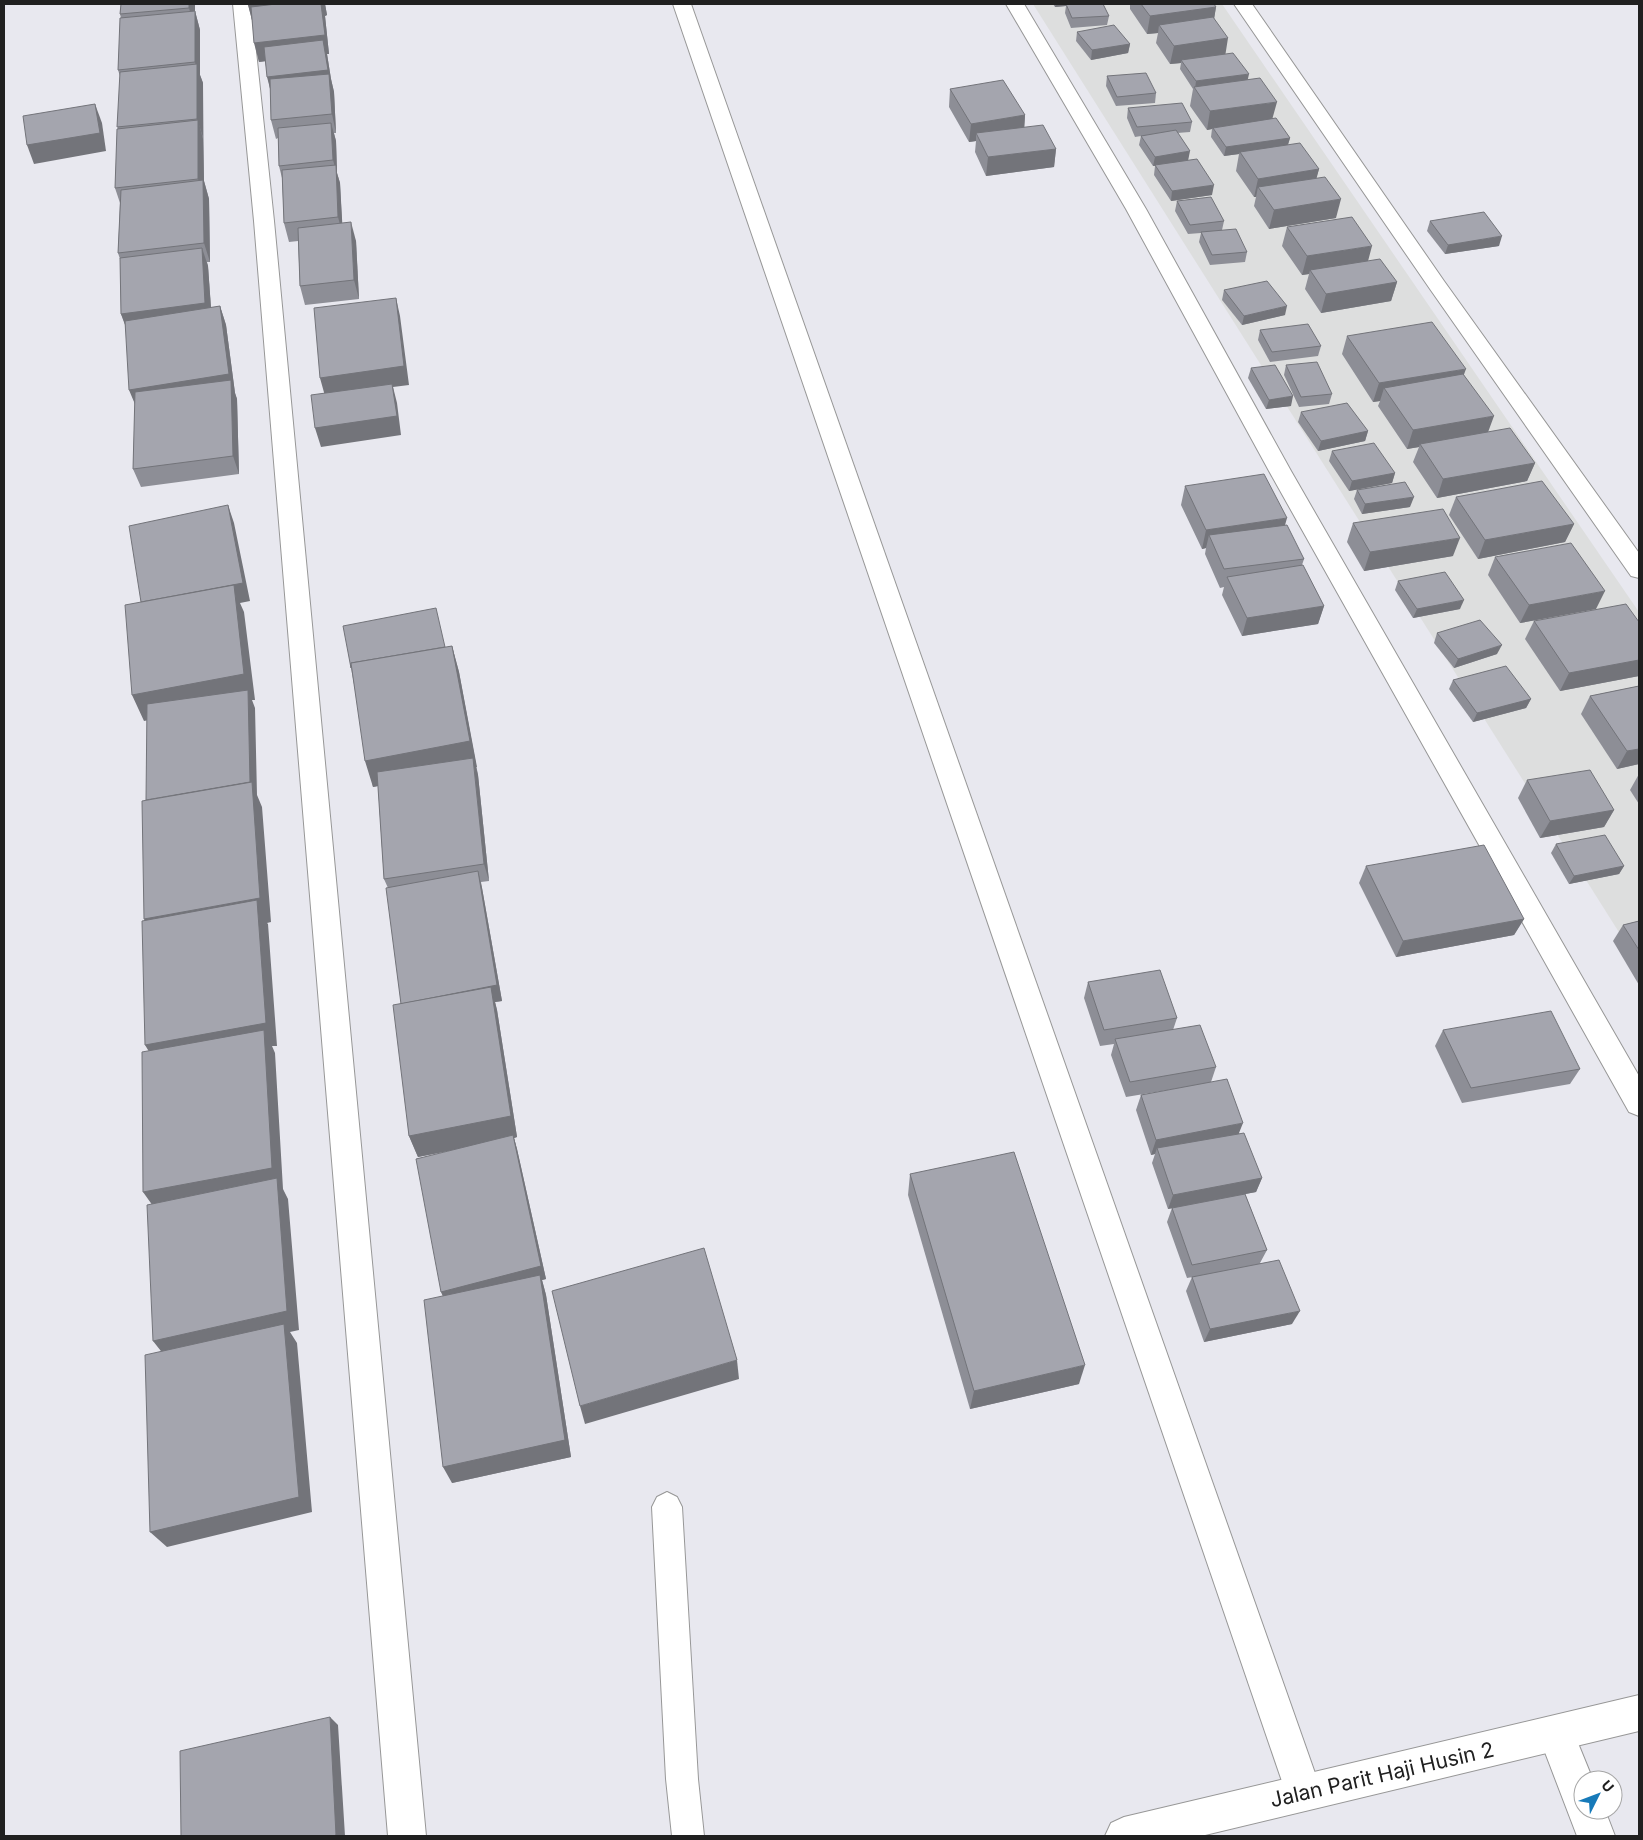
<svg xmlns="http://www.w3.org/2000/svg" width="1643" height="1840" font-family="Inter,sans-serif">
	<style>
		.residential { fill: #dddede }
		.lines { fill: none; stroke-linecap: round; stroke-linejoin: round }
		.service-casing { stroke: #979797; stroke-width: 2 }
		.minor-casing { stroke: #979797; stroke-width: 2 }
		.tertiary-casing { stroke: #979797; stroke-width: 2 }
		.service { fill: #fff; fill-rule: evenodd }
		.minor { fill: #fff; fill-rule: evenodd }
		.tertiary { fill: #fff; fill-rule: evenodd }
		.wall { fill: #8d8e96 }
		.shaded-wall { fill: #73747a }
		.building { fill: #a4a5ae; stroke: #73747a }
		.labels { text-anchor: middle; stroke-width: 4; stroke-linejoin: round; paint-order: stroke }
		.near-street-label { font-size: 21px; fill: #202020; stroke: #fff }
	</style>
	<rect width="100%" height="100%" fill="#e8e8ef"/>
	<polygon class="residential" points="1033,4 1222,4 1639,612 1639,964"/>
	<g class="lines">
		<g class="service-casing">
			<polygon id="service" points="667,1492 677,1497 682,1507 698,1779 704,1836 672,1836 666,1779 652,1507 657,1497"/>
		</g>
		<g class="minor-casing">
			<g id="minor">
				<polygon points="233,4 251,4 274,221 426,1836 388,1836 254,221"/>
				<polygon points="673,4 691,4 1322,1793 1317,1806 1304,1811 1291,1806 1286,1793"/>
				<polygon points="1006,4 1024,4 1146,209 1291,471 1639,1076 1639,1116 1629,1112 1269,471 1126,209"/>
				<polygon points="1234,4 1252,4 1444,281 1639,553 1639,578 1631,576 1430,289"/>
				<polygon points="1556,1716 1569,1721 1593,1780 1583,1780 1583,1810 1605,1810 1615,1836 1577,1836 1538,1734 1543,1721"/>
			</g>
		</g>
		<g class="tertiary-casing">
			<polygon id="tertiary" points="1639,1695 1639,1731 1201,1836 1105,1836 1111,1823 1124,1817"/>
		</g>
		<use href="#service" class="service"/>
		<use href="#minor" class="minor"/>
		<use href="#tertiary" class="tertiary"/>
	</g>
	<g class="wall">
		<polygon points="121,4 195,4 195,11 200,30 200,75 203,83 204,181 209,199 210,262 207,262 208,266 211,308 220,306 226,325 235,393 237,399 239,474 141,487 133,469 135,405 125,324 121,314 120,259 118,253 120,203 115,188 120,76 118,70 121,18 120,14"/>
		<polygon points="248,4 325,4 327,15 325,16 329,54 327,54 331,79 334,92 336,133 334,133 336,141 337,173 340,183 342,223 356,241 359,299 305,305 300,286 298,241 289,242 284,223 282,178 279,166 278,138 276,139 271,120 270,89 265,61 259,62 252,20"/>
		<polygon points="1053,4 1103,4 1109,16 1107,25 1071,28 1065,13 1066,6 1055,7"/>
		<polygon points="1130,4 1214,4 1216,7 1214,18 1225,54 1247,80 1273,119 1290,138 1288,145 1319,169 1316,178 1336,218 1269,229 1254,206 1256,197 1254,197 1236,171 1239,154 1224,156 1211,137 1212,129 1207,130 1190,106 1193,89 1180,69 1181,63 1170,64 1156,43 1158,33 1147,34 1130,9"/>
		<polygon points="1077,32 1130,44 1128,53 1091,60 1076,41"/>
		<polygon points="1107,76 1156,93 1155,103 1116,106 1106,86"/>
		<polygon points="950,89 1025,115 1024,127 1056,149 1054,167 986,176 975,152 976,141 969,142 949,107"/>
		<polygon points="1128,108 1192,122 1190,132 1177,133 1188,160 1212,195 1171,201 1154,175 1155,166 1153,166 1139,145 1141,136 1135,137 1127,118"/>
		<polygon points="1177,201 1224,221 1222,230 1247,252 1245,262 1210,265 1199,242 1201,233 1188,234 1175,211"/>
		<polygon points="1430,221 1499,246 1445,254 1427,231"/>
		<polygon points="1287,227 1368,261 1397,282 1391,301 1321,313 1305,289 1309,274 1302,275 1282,246"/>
		<polygon points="1224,290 1285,315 1242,325 1222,300"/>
		<polygon points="1260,330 1321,346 1318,356 1270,362 1258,340"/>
		<polygon points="1347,336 1464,375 1488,432 1535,463 1527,481 1437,498 1413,462 1419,447 1407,449 1378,406 1380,401 1373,402 1342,354"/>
		<polygon points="1286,365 1332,394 1329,404 1299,407 1284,375"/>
		<polygon points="1251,368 1291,406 1266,409 1248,378"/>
		<polygon points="1301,412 1368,431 1365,441 1318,451 1298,422"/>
		<polygon points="1332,451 1395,473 1392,483 1349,491 1329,461"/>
		<polygon points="1185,486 1285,525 1304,559 1302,565 1324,606 1318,624 1242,636 1222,595 1224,587 1220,588 1205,554 1206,548 1202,549 1181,505"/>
		<polygon points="1357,490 1410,507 1362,514 1354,499"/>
		<polygon points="1456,497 1574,524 1565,542 1478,559 1449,515"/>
		<polygon points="1353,523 1453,556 1364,571 1347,542"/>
		<polygon points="1495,557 1596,609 1520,623 1488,575"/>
		<polygon points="1398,581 1460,609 1413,618 1395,590"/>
		<polygon points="1534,621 1639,622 1639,676 1560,691 1525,639"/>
		<polygon points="1437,633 1497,654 1454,668 1434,643"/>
		<polygon points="452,646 459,672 478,775 489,881 481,882 502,1001 495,1002 497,1010 517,1137 514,1138 517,1149 546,1279 542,1280 546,1295 571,1457 452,1483 443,1296 448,1151 418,1157 409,1136 401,1004 388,888 384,879 378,786 373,787 351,668"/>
		<polygon points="1453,680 1531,699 1526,708 1473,722 1449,689"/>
		<polygon points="1639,686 1639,764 1617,769 1581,714 1590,696"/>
		<polygon points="1639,774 1639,804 1630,790"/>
		<polygon points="1527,780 1614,810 1604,827 1540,838 1518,798"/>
		<polygon points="1556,844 1624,866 1619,874 1569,884 1551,853"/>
		<polygon points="1366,866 1524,919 1514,935 1396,957 1359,883"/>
		<polygon points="1639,921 1639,985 1613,941 1623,925"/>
		<polygon points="1088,982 1177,1018 1173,1030 1216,1067 1211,1082 1239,1133 1262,1178 1256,1192 1245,1194 1267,1250 1260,1263 1292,1324 1204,1342 1186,1291 1192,1277 1209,1274 1187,1278 1167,1222 1172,1208 1168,1209 1152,1163 1155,1154 1151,1155 1136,1110 1141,1095 1186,1087 1126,1097 1111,1055 1114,1044 1100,1046 1084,998"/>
		<polygon points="1443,1030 1580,1069 1570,1084 1462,1103 1435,1046"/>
		<polygon points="910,1174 1079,1384 970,1409 908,1195"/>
	</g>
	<g class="shaded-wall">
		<polygon points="189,4 195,4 195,11 200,30 200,75 203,83 203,137 197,119 197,70 195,62 194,26 189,8"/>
		<polygon points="263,4 325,4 327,15 325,16 329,54 327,54 331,79 334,92 336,133 332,114 272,96 267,77 325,54 259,62 254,43 253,24 248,5"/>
		<polygon points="1056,4 1081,4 1066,4 1066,6 1055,7"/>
		<polygon points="1216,7 1213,26 1159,25 1158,33 1147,34 1150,16"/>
		<polygon points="1228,38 1225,57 1181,60 1181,63 1170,64 1174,46"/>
		<polygon points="1130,44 1128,53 1091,60 1092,50"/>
		<polygon points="1249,74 1247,83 1195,89 1196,81"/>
		<polygon points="1277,102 1272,120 1213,128 1212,129 1207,130 1210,111"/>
		<polygon points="95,104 102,123 106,151 34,164 27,145"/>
		<polygon points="1025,115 1024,134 976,133 976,141 969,142 971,124"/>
		<polygon points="198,120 203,139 204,181 209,199 210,262 204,243 203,197 198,179"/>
		<polygon points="331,123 336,141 337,173 340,183 343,236 338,217 336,171 333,160"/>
		<polygon points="1290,138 1287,147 1240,152 1239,154 1224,156 1226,147"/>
		<polygon points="1056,149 1054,167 986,176 988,157"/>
		<polygon points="1190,151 1188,161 1153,166 1155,157"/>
		<polygon points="1319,169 1314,188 1258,187 1256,197 1254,197 1258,179"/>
		<polygon points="1214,185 1212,195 1171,201 1172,191"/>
		<polygon points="1341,199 1336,218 1269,229 1274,210"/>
		<polygon points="351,222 356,241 359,299 354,280"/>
		<polygon points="1502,236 1499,246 1445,254 1448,245"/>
		<polygon points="1372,246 1367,265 1310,270 1309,274 1302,275 1307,256"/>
		<polygon points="202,248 208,266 212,322 128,333 121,314"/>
		<polygon points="1397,282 1391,301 1321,313 1326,294"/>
		<polygon points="396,298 400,316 409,385 393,387 397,403 401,435 321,447 315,428 325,396 320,378"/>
		<polygon points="220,306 226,325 235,393 237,399 239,474 233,456 137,409 129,390"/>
		<polygon points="1287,306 1285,315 1242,325 1244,316"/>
		<polygon points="1466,369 1459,388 1384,388 1380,401 1373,402 1379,383"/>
		<polygon points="1293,396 1291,406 1266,409 1269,400"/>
		<polygon points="1494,416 1487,435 1420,444 1419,447 1407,449 1413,430"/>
		<polygon points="1368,431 1365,441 1318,451 1321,441"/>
		<polygon points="1535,463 1527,481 1437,498 1443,479"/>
		<polygon points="1395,473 1392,483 1349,491 1352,481"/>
		<polygon points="1414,497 1410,507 1362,514 1365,504"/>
		<polygon points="228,505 234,523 250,601 240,603 244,612 255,700 252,700 255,708 257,795 262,807 271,922 267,923 268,924 277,1046 272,1046 275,1053 283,1189 288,1199 299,1330 290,1332 297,1343 312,1512 167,1547 150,1532 168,1360 153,1341 158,1213 143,1192 159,1068 145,1045 157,943 144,919 154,818 248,701 144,721 132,695"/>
		<polygon points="1287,518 1282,536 1209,535 1206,548 1202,549 1206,530"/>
		<polygon points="1574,524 1565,542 1478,559 1485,540"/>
		<polygon points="1460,538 1453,556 1364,571 1370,552"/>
		<polygon points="1605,591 1596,609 1520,623 1529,605"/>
		<polygon points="1464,600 1460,609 1413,618 1417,609"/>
		<polygon points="1324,606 1318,624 1242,636 1247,618"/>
		<polygon points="1502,645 1497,654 1454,668 1458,659"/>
		<polygon points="452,646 459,672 477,767 476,767 478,775 489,881 484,864 474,767 373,787 365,761"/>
		<polygon points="1639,660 1639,676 1560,691 1569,673"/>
		<polygon points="1531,699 1526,708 1473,722 1477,713"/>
		<polygon points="1639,749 1639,764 1617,769 1627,751"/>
		<polygon points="1614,810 1604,827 1540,838 1550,821"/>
		<polygon points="1624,866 1619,874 1569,884 1574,876"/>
		<polygon points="478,871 482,888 502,1001 495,1002 497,1010 517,1137 514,1138 517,1149 546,1279 542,1280 546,1295 571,1457 452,1483 443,1467 447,1306 441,1292 514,1138 418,1157 409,1136 407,1020"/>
		<polygon points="1524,919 1514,935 1396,957 1403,941"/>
		<polygon points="1243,1123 1237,1138 1157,1148 1155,1154 1151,1155 1156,1140"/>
		<polygon points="1262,1178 1256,1192 1168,1209 1173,1195"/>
		<polygon points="1300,1311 1292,1324 1204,1342 1210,1329"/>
		<polygon points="737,1360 739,1379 585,1424 580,1406"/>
		<polygon points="1085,1365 1079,1384 970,1409 974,1391"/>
		<polygon points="330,1717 338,1725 345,1836 333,1836"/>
	</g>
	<g class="building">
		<polygon points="121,4 189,4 189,8 120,14"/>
		<polygon points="248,4 263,4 248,5"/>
		<polygon points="276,4 321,4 325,35 254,43 251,7"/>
		<polygon points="1066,4 1103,4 1109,16 1072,18"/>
		<polygon points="1141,4 1214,4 1216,7 1150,16"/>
		<polygon points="195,11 195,62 118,70 120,18"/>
		<polygon points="1213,17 1228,38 1174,46 1159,25"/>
		<polygon points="1114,25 1130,44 1092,50 1077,32"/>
		<polygon points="323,40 328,70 267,77 264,47"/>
		<polygon points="1233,53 1249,74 1196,81 1181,60"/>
		<polygon points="197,64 197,119 117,127 120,72"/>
		<polygon points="1146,73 1156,93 1117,97 1107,76"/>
		<polygon points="329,74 332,114 271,120 270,79"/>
		<polygon points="1260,78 1277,102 1210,111 1194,87"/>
		<polygon points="1003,80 1025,115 971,124 950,89"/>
		<polygon points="1182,103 1192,122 1137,127 1128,108"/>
		<polygon points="95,104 100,133 27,145 23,116"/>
		<polygon points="1276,118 1290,138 1226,147 1213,128"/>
		<polygon points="198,120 198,179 115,188 117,129"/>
		<polygon points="331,123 333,160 279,166 278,128"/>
		<polygon points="1043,125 1056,149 988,157 976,133"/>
		<polygon points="1176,130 1190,151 1155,157 1141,136"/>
		<polygon points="1300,143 1319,169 1258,179 1240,152"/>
		<polygon points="1197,159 1214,185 1172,191 1155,165"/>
		<polygon points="336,165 338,217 284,223 282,170"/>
		<polygon points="1325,177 1341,199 1274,210 1258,187"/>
		<polygon points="203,180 204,243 118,253 121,190"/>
		<polygon points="1211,197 1224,221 1190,225 1177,201"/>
		<polygon points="1484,212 1502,236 1448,245 1430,221"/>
		<polygon points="1352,217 1372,246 1307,256 1287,227"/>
		<polygon points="351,222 354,280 300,286 298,228"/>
		<polygon points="1236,229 1247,252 1212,255 1201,232"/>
		<polygon points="202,248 205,303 121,314 120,258"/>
		<polygon points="1380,259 1397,282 1326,294 1310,270"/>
		<polygon points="1267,281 1287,306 1244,316 1224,290"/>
		<polygon points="396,298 404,366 320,378 314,308"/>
		<polygon points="220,306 229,374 129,390 125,321"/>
		<polygon points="1432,322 1466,369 1379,383 1347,336"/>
		<polygon points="1308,324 1321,346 1272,352 1260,330"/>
		<polygon points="1317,362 1332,394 1301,397 1286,365"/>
		<polygon points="1275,365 1293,396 1269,400 1251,368"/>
		<polygon points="1463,374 1494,416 1413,430 1384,388"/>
		<polygon points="231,380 233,456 133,469 135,392"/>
		<polygon points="392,384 397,416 315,428 311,395"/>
		<polygon points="1347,403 1368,431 1321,441 1301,412"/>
		<polygon points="1510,428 1535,463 1443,479 1420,444"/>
		<polygon points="1374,443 1395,473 1352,481 1332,451"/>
		<polygon points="1264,474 1287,518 1206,530 1185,486"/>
		<polygon points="1542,481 1574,524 1485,540 1456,497"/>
		<polygon points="1405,482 1414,497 1365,504 1357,490"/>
		<polygon points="228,505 243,583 141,602 129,526"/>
		<polygon points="1443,509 1460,538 1370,552 1353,523"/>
		<polygon points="1287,525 1304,559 1224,569 1209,535"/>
		<polygon points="1571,543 1605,591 1529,605 1495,557"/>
		<polygon points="1303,565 1324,606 1247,618 1227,577"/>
		<polygon points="1445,572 1464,600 1417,609 1398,581"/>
		<polygon points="234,585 244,674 132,695 125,605"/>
		<polygon points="1626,604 1639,622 1639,660 1569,673 1534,621"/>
		<polygon points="436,608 445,647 351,663 351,668 343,626"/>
		<polygon points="1480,620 1502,645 1458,659 1437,633"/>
		<polygon points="452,646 470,741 365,761 351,663"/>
		<polygon points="1506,666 1531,699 1477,713 1453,680"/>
		<polygon points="1639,686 1639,749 1627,751 1590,696"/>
		<polygon points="248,690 250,782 146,800 147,704"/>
		<polygon points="473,758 484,864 384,879 377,772"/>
		<polygon points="1590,770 1614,810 1550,821 1527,780"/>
		<polygon points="252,782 260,898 144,919 142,801"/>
		<polygon points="1605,835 1624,866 1574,876 1556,844"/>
		<polygon points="1484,845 1524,919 1403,941 1366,866"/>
		<polygon points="478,871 497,985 401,1004 386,888"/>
		<polygon points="257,900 266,1023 145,1045 142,921"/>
		<polygon points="1639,921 1639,950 1623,925"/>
		<polygon points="1160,970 1177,1018 1104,1030 1088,982"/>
		<polygon points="491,987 511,1116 409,1136 393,1005"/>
		<polygon points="1551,1011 1580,1069 1471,1088 1443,1030"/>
		<polygon points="1200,1025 1216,1067 1130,1082 1115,1039"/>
		<polygon points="264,1030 272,1168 143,1192 142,1052"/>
		<polygon points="1227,1079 1243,1123 1156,1140 1141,1095"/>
		<polygon points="1244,1133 1262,1178 1173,1195 1157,1148"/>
		<polygon points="513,1135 541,1266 441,1292 416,1159"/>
		<polygon points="1014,1152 1085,1365 974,1391 910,1174"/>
		<polygon points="277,1178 287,1311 153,1341 147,1205"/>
		<polygon points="1245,1194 1267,1250 1192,1265 1172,1208"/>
		<polygon points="704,1248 737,1360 580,1406 552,1291"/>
		<polygon points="1279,1260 1300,1311 1210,1329 1192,1277"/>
		<polygon points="540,1275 565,1440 443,1467 424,1300"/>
		<polygon points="284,1324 299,1497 150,1532 145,1355"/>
		<polygon points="330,1717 336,1835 333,1836 181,1836 180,1751"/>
	</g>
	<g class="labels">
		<g class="near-street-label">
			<text transform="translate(1382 1775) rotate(-13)" y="7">Jalan Parit Haji Husin 2</text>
		</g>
	</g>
	<rect width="1643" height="1840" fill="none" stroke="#202020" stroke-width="10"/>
	<g transform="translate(1598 1795) rotate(48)"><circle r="24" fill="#ffffff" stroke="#a6a6a6"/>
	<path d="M0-4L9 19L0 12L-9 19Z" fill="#177ab9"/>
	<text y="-8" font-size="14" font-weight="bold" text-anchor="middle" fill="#202020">U</text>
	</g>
</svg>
